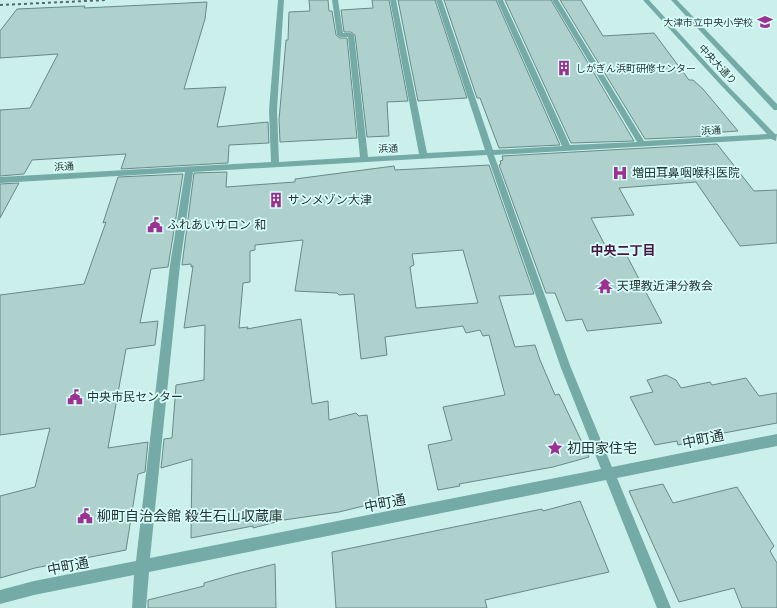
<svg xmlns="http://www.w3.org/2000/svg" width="777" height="608" font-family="'DM Sans','Noto Sans JP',sans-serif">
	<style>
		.building { fill: #aed1ce; stroke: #688a87; fill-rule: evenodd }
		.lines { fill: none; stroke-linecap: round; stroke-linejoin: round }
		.minor { fill: #74aba7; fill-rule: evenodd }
		.rail { stroke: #546967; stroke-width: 2; stroke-dasharray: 3 3; stroke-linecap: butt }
		.labels { text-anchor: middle; stroke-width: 3.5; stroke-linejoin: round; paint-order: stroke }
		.far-poi-label { font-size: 10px; fill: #273634; stroke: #d8fdfa; text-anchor: end }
		.far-street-label { font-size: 10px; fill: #273634; stroke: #d8fdfa }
		.poi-label { font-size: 12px; fill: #273634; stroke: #d8fdfa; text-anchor: start }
		.neighbourhood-label { font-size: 13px; font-weight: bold; fill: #471443; stroke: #d8fdfa }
		.near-street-label { font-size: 14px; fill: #273634; stroke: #d8fdfa }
		.near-poi-label { font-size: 14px; fill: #273634; stroke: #d8fdfa; text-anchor: start }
	</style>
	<rect width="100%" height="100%" fill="#cbf0ec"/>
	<g class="building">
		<polygon points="309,0 328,0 329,11 332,11 336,35 340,38 347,38 357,138 280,142 279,120 286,40 288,40 289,12 310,11"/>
		<polygon points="372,0 389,0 408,101 387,102 389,136 367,137 355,35 351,32 344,32 341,10 373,8"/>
		<polygon points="398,0 435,0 467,98 418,101"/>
		<polygon points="444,0 496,0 560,145 499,148 480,98 477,98"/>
		<polygon points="505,0 551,0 634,141 571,143"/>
		<polygon points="560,0 581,0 603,36 654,33 689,80 693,80 703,89 738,131 709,133 711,136 645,139"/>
		<polygon points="207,2 205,19 184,89 226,87 217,127 268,122 269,143 229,145 228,163 121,169 126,154 32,160 24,174 0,176 0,110 30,108 58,54 0,58 0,31 17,9 85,6 84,8"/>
		<polygon points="717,144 754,191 777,190 777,243 740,246 696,182 619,188 634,215 591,218 611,257 627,256 662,323 587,331 582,319 566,321 555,293 546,293 499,165 501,164 500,161 503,160 502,156"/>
		<path d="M489 165 534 294 499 296 515 347 535 345 540 360 555 395 559 394 589 457 553 467 459 484 460 486 438 490 428 445 452 440 443 407 505 395 489 335 483 336 480 330 466 333 463 326 385 337 387 355 361 359 354 294 339 295 337 293 295 291 303 240 255 245V250L250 251V282L243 283 239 328 248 327 247 329 301 319 312 404 328 401 329 420 356 413 359 416 367 415 380 502 339 512 284 520 253 528V526L191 538 192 459 161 468 164 439 172 438 176 385 204 380 205 325 184 328 193 266 191 267V264L182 265 194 173 227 172 226 187 295 182V179L394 166 395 170ZM463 250 478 303 416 308 410 267 414 265 412 254Z"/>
		<polygon points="183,174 168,267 151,269 140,323 158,321 155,345 126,349 108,448 148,442 145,472 138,474 126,550 35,568 0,578 0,496 35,487 50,428 0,435 0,295 84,284 106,222 103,223 118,177"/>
		<polygon points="19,183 0,218 0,184"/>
		<polygon points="666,375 676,380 681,388 710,382 712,385 746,378 759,396 777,393 777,423 708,436 710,438 678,445 677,441 655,445 630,397 653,392 647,380"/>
		<polygon points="663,484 673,503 737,487 774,546 770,551 777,563 777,608 742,608 734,588 679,602 629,491"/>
		<polygon points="580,501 609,572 485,600 487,608 336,608 332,552 542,509 543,511"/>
		<polygon points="275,564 276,608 148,608 148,600 204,586 204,583 235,574"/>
	</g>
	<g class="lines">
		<g class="minor">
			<path d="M278 0H284L277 110 279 162 360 157 348 37H340L337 35 332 0H338L343 33H351L354 35 368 157 419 154 390 0H396L427 153 485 150 436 0H442L493 150 562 146 497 0H503L570 145 637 142 552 0H558L644 141 767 134 717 81 643 0H649L721 79 775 134H777L776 141 771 139 494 155 571 368 612 467 777 434V446L617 478 671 608H657L606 480 149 572 146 608H132L134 575 34 595 0 604V590L34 581 136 561 170 265 185 172 0 183V177L271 162 269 110ZM487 155 561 368 601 469 150 558 180 265 193 172Z"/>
			<polygon points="671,0 677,0 777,104 777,110 774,110"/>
		</g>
		<polyline class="rail" points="0,5 107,0"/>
	</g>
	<defs>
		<g id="school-bare" transform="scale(1.2)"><path d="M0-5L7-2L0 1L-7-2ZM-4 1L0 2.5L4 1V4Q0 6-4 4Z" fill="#9c3193" stroke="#d8fdfa" stroke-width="2.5" paint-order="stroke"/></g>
		<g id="building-bare" transform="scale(1.2)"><path d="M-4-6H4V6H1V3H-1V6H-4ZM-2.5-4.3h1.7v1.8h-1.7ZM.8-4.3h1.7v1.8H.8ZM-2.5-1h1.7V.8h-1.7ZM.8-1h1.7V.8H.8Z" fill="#9c3193" stroke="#d8fdfa" stroke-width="2.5" paint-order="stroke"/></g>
		<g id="hospital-bare" transform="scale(1.2)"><path d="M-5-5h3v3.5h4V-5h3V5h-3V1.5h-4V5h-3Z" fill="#9c3193" stroke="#d8fdfa" stroke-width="2.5" paint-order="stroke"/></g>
		<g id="civic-bare" transform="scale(1.2)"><path d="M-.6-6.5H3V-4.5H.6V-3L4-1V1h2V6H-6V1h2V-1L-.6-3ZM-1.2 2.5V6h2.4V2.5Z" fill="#9c3193" stroke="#d8fdfa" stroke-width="2.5" paint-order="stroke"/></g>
		<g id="temple-bare" transform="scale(1.2)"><path d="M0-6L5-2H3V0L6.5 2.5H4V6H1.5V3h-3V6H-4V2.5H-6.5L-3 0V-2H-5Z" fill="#9c3193" stroke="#d8fdfa" stroke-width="2.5" paint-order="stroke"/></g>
		<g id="sight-bare" transform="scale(1.2)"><path d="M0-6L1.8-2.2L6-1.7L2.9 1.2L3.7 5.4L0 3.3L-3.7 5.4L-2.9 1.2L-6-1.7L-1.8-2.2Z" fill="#9c3193" stroke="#d8fdfa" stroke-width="2.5" paint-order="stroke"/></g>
	</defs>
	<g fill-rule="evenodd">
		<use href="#school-bare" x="765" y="22"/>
		<use href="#building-bare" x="564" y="68"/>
		<use href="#hospital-bare" x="620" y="173"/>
		<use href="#building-bare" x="276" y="200"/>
		<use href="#civic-bare" x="155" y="225"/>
		<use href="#temple-bare" x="605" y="286"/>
		<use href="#civic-bare" x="75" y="397"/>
		<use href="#sight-bare" x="555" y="448"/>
		<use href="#civic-bare" x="85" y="516"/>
	</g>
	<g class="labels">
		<g class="far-poi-label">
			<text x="753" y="26">大津市立中央小学校</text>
			<text x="576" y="72" text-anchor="start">しがぎん浜町研修センター</text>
		</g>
		<g class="far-street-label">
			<text transform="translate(718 64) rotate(47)" y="4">中央大通り</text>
			<text transform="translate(711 130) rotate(-3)" y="4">浜通</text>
			<text transform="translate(388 148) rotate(-2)" y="4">浜通</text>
			<text transform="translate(64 166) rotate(-3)" y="4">浜通</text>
		</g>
		<g class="poi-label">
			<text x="632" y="177">増田耳鼻咽喉科医院</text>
			<text x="288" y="204">サンメゾン大津</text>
			<text x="167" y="229">ふれあいサロン 和</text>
			<text x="617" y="290">天理教近津分教会</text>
			<text x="87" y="401">中央市民センター</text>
		</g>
		<g class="neighbourhood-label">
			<text x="623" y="255">中央二丁目</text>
		</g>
		<g class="near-street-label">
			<text transform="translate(703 439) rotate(-12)" y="5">中町通</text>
			<text transform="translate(385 503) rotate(-11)" y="5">中町通</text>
			<text transform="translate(68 566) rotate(-11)" y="5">中町通</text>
		</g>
		<g class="near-poi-label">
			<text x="567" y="453">初田家住宅</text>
			<text x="97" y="521">柳町自治会館 殺生石山収蔵庫</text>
		</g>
	</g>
</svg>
